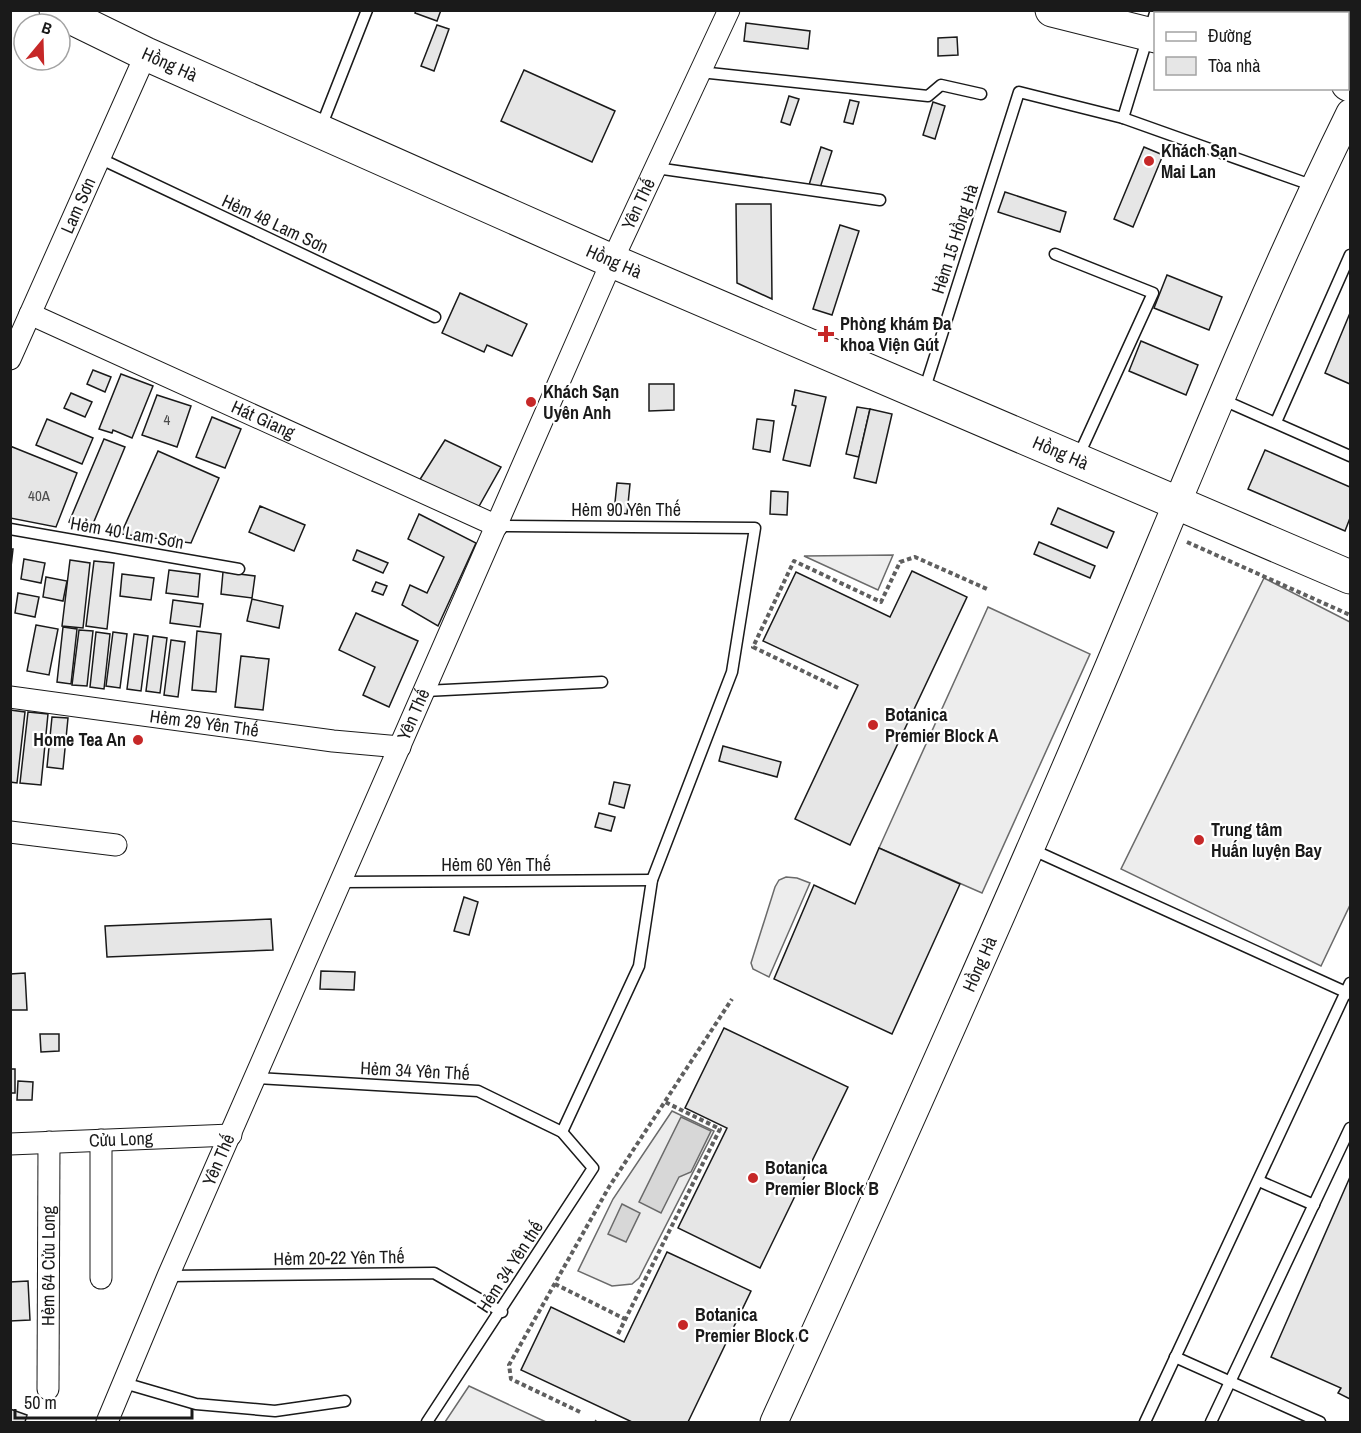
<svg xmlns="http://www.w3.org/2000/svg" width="1361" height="1433" font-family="'Archivo Narrow',sans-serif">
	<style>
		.built { fill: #ededed; stroke: #6a6a6a; stroke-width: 1.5 }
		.water { fill: #d7d7d7; stroke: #6a6a6a; stroke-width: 1.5 }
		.building { fill: #e6e6e6; stroke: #1a1a1a; stroke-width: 1.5 }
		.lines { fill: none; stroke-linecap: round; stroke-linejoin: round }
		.service-casing { stroke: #1a1a1a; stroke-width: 13 }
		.minor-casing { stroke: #1a1a1a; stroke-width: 23 }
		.tertiary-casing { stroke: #1a1a1a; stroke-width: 29 }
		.primary-casing { stroke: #1a1a1a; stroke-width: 35 }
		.path { stroke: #5f5f5f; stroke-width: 4; stroke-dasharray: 4.5 3; stroke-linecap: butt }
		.service { stroke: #fff; stroke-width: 10 }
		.minor { stroke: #fff; stroke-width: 21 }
		.tertiary { stroke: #fff; stroke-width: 27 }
		.primary { stroke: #fff; stroke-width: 33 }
		.poi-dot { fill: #c62828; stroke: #fff; stroke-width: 2 }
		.labels { text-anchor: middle; stroke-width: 4.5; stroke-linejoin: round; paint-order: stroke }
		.number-label { font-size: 15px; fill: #4d4d4d }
		.street-label { font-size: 18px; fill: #1a1a1a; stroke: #fff }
		.poi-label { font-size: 18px; font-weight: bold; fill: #1a1a1a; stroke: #fff; text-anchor: start }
	</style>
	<rect width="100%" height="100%" fill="#fff"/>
	<g class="built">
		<polygon points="893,555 878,590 804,556"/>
		<polygon points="1264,578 1350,622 1350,905 1321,966 1121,869"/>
		<polygon points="988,607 1090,654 982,893 879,848"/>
		<polygon points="786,877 797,878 810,883 769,977 753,969 751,963 775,887 779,880"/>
		<polygon points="672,1111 714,1131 639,1278 632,1284 612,1286 578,1271 613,1199"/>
		<polygon points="469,1386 546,1422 445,1422"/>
	</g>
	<g class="water">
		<polygon points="681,1117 711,1131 691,1172 679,1177 661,1213 639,1202"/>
		<polygon points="622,1204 640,1213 626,1242 608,1234"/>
	</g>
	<g class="building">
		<polygon points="416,10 441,10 437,21 415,13"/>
		<polygon points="746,23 810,31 808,49 744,41"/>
		<polygon points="437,25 449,29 434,71 421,66"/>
		<polygon points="957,37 958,55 938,56 938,38"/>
		<polygon points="524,70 615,111 592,162 501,121"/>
		<polygon points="789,96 799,99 790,125 781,122"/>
		<polygon points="850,100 859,102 853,124 844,122"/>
		<polygon points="933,102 945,106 935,139 923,135"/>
		<polygon points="821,147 832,151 820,188 809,185"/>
		<polygon points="1144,147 1163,155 1133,227 1114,219"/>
		<polygon points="1005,192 1066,212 1060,232 998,212"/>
		<polygon points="736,204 771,204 772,299 737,283"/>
		<polygon points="840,225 859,231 832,315 813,309"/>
		<polygon points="1167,275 1222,297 1209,330 1154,308"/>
		<polygon points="460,293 527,324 512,356 487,345 484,352 442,333"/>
		<polygon points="1350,313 1350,384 1325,373"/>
		<polygon points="1141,341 1198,365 1186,395 1129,371"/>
		<polygon points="93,370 111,377 105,392 87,384"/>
		<polygon points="121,374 153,386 132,438 113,430 112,433 99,429"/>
		<polygon points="649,384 674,384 674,410 649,411"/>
		<polygon points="795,390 826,397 810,466 783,460 796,406 792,405"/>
		<polygon points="71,393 92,402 85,417 64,408"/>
		<polygon points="157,395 191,406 177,447 142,435"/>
		<polygon points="857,407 870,409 859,457 846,454"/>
		<polygon points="870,409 892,414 876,483 854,478"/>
		<polygon points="212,417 241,429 225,468 196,457"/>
		<polygon points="47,419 93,438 82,464 36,445"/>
		<polygon points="757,419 774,421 770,452 753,449"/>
		<polygon points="104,439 125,447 90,531 69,522"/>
		<polygon points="445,440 501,467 478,508 419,481"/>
		<polygon points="10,446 77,473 56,527 10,518"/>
		<polygon points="1265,450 1350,487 1350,518 1345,531 1248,489"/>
		<polygon points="158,451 219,478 191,543 121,534"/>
		<polygon points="617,483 630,484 627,514 614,512"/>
		<polygon points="771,491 788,492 787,515 770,514"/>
		<polygon points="260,506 305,525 294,551 249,532"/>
		<polygon points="1058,508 1114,532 1107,548 1051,524"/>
		<polygon points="419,514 476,543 438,626 402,605 410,585 427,593 444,557 408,539"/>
		<polygon points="1039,542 1095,566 1090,578 1034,554"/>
		<polygon points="10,549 13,549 10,576"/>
		<polygon points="357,550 388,563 383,573 353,560"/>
		<polygon points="24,559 45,563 41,583 21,579"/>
		<polygon points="70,560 90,563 83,628 62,626"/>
		<polygon points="94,561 114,563 107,629 86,626"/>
		<polygon points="169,570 200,574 198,597 166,593"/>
		<polygon points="912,571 967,597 850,845 795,819 858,685 763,641 796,572 890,617"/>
		<polygon points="223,572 255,576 252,598 221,594"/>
		<polygon points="122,574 154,578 151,600 120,596"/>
		<polygon points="46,577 67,581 63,601 43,597"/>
		<polygon points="376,582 387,586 383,595 372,591"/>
		<polygon points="18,593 39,597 35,617 15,613"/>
		<polygon points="252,599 283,606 279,628 247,621"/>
		<polygon points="173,600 203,604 200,627 170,623"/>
		<polygon points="356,613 418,641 389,707 363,695 375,667 339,650"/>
		<polygon points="36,625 58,629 49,675 27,671"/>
		<polygon points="63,627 77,629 71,684 57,682"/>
		<polygon points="79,630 93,631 87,686 72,685"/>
		<polygon points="197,631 221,634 216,692 192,690"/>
		<polygon points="96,632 110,634 104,689 90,687"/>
		<polygon points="113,632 127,634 120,688 106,686"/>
		<polygon points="134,634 148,636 141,691 127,689"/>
		<polygon points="153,636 167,638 160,693 146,691"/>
		<polygon points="171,640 185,642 178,697 164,695"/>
		<polygon points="241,656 269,659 263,710 235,707"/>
		<polygon points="10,710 25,712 17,783 10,782"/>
		<polygon points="28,712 48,714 41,785 20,783"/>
		<polygon points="52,717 68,718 63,769 47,767"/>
		<polygon points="723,746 781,762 777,777 719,761"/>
		<polygon points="614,782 630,785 624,808 609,804"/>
		<polygon points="599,813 615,817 611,831 595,827"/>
		<polygon points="879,848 960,884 892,1034 774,979 814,885 855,904"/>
		<polygon points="464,897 478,902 469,935 454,931"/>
		<polygon points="271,919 273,950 107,957 105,926"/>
		<polygon points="321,971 355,972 354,990 320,989"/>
		<polygon points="25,973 27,1010 10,1010 10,974"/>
		<polygon points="724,1028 848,1087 760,1268 678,1228 727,1128 685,1108"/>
		<polygon points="40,1034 59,1034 59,1051 41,1052"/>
		<rect x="10" y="1069" width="5" height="24"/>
		<polygon points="18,1081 33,1082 32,1100 17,1100"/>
		<polygon points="1350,1177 1350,1399 1338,1393 1341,1388 1271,1357"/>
		<polygon points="667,1252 751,1291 688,1422 632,1422 521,1370 551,1307 624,1342"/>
		<polygon points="28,1281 30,1320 10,1321 10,1282"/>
		<polygon points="10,1409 27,1415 25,1422 10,1422"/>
	</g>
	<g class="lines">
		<g class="service-casing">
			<g id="service">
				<polyline points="700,72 928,96 941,85 981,94"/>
				<polyline points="1123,118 1156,10"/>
				<polyline points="321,127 367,10"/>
				<polyline points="101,159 435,317"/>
				<polyline points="656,168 880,200"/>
				<polyline points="1055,254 1153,293 1078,457"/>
				<polyline points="924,391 1019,92 1123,118 1314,186"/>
				<polyline points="1221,399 1350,456"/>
				<polyline points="1276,422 1350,255"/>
				<polyline points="497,526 755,528 732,672 652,880 639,966 562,1132"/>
				<polyline points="10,529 239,569"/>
				<polyline points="425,691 602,682"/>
				<polyline points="1031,849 1350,994"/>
				<polyline points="342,882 652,880"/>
				<polyline points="257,1078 478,1091 562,1132 593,1168 427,1422"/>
				<polyline points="1259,1181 1314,1205"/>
				<polyline points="168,1276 434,1273 502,1312"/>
				<polyline points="1175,1357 1320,1422"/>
				<polyline points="124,1383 196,1404 275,1411 345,1401"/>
				<polyline points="1145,1422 1350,983"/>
				<polyline points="1211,1422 1350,1128"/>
			</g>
		</g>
		<g class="minor-casing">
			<g id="minor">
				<polyline points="1342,10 1350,14"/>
				<path id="s1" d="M30 314 497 526"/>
				<path id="s2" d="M10 359 146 54"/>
				<path id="s3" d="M10 697 333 741 400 747"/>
				<polyline points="10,832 116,845"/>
				<polyline points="101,1140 101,1278"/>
				<path id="s4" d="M10 1144 231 1135"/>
				<path id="s5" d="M48 1389 49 1142"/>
				<path id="s6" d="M107 1422 168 1276 612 261 729 10"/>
			</g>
		</g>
		<g class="tertiary-casing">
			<g id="tertiary">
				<path id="s7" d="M774 1422C888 1172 1001 920 1109 666 1187 481 1261 294 1350 113"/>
			</g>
		</g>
		<g class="primary-casing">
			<g id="primary">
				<path id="s8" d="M56 10 146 54 612 261 1350 577"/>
				<polyline points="1052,10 1156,36"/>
				<polyline points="1348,84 1350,85"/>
			</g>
		</g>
		<g class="path">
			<polyline points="1187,542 1350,615"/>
			<polyline points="838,688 753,647 794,561 881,602 900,562 915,557 987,589"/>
			<polyline points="555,1284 625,1319"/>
			<polyline points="618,1334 720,1129 665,1102"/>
			<polyline points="580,1412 511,1379 509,1365 609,1187 732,999"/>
			<polyline points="596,1422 597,1421"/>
		</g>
		<use href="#service" class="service"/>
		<use href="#minor" class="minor"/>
		<use href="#tertiary" class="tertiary"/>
		<use href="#primary" class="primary"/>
	</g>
	<g class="poi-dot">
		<circle cx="1149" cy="161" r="6"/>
		<path d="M823 325h6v6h6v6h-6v6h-6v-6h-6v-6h6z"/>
		<circle cx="531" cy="402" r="6"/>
		<circle cx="873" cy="725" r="6"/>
		<circle cx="138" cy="740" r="6"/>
		<circle cx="1199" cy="840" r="6"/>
		<circle cx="753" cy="1178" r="6"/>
		<circle cx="683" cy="1325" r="6"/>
	</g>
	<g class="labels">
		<g class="number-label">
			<text x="167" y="425">4</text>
			<text x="39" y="501">40A</text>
		</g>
		<g class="street-label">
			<text dy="6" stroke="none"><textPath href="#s8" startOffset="126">Hồng Hà</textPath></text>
			<text dy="6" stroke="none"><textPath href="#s6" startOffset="1329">Yên Thế</textPath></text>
			<text dy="6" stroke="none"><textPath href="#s2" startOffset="168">Lam Sơn</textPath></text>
			<text transform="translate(275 224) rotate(25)" y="6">Hẻm 48 Lam Sơn</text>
			<text transform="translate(955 239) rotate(-72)" y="6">Hẻm 15 Hồng Hà</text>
			<text dy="6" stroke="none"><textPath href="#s8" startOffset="612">Hồng Hà</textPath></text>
			<text dy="6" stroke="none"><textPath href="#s1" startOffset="256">Hát Giang</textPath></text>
			<text dy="6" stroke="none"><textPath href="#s8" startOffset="1098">Hồng Hà</textPath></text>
			<text x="626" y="516">Hẻm 90 Yên Thế</text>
			<text transform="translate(127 533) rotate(10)" y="6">Hẻm 40 Lam Sơn</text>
			<text dy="6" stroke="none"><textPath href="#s6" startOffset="771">Yên Thế</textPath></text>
			<text dy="6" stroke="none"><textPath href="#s3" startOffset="196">Hẻm 29 Yên Thế</textPath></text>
			<text x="496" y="871">Hẻm 60 Yên Thế</text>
			<text dy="6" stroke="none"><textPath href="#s7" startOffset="502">Hồng Hà</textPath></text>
			<text transform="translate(415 1071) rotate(3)" y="6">Hẻm 34 Yên Thế</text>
			<text dy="6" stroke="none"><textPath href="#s4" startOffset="111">Cửu Long</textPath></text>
			<text dy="6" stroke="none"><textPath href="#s6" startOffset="285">Yên Thế</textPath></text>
			<text transform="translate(339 1258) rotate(-1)" y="6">Hẻm 20-22 Yên Thế</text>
			<text dy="6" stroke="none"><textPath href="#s5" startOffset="123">Hẻm 64 Cửu Long</textPath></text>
			<text transform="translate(510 1267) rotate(-57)" y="6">Hẻm 34 Yên thế</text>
		</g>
		<g class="poi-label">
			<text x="1161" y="157">Khách Sạn<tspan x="1161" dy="21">Mai Lan</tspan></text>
			<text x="840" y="330">Phòng khám Đa<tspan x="840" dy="21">khoa Viện Gút</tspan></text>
			<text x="543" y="398">Khách Sạn<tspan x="543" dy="21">Uyên Anh</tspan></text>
			<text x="885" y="721">Botanica<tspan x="885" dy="21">Premier Block A</tspan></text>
			<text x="126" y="746" text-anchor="end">Home Tea An</text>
			<text x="1211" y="836">Trung tâm<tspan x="1211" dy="21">Huấn luyện Bay</tspan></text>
			<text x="765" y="1174">Botanica<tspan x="765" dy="21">Premier Block B</tspan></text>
			<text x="695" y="1321">Botanica<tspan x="695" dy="21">Premier Block C</tspan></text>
		</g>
	</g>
	<rect width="1361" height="1433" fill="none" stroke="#1a1a1a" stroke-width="24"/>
	<rect x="1154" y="12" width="195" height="78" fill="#ffffff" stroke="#a3a3a3" stroke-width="1.5"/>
	<rect x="1166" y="32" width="30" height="9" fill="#ffffff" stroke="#a3a3a3" stroke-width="1.5"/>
	<text x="1208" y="42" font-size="18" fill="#1a1a1a">Đường</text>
	<rect x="1166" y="57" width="30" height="18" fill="#e6e6e6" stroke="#a3a3a3" stroke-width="1.5"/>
	<text x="1208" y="72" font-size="18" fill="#1a1a1a">Tòa nhà</text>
	<g transform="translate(42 42) rotate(19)"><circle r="28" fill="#ffffff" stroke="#a3a3a3" stroke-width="1.5"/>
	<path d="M0-4.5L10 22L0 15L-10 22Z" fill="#c62828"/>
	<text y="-9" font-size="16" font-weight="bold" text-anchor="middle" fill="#1a1a1a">B</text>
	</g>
	<path d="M15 1409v9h177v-9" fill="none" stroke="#1a1a1a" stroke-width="3"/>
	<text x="24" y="1409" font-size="18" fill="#1a1a1a" stroke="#ffffff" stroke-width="4.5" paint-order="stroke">50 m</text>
</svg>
